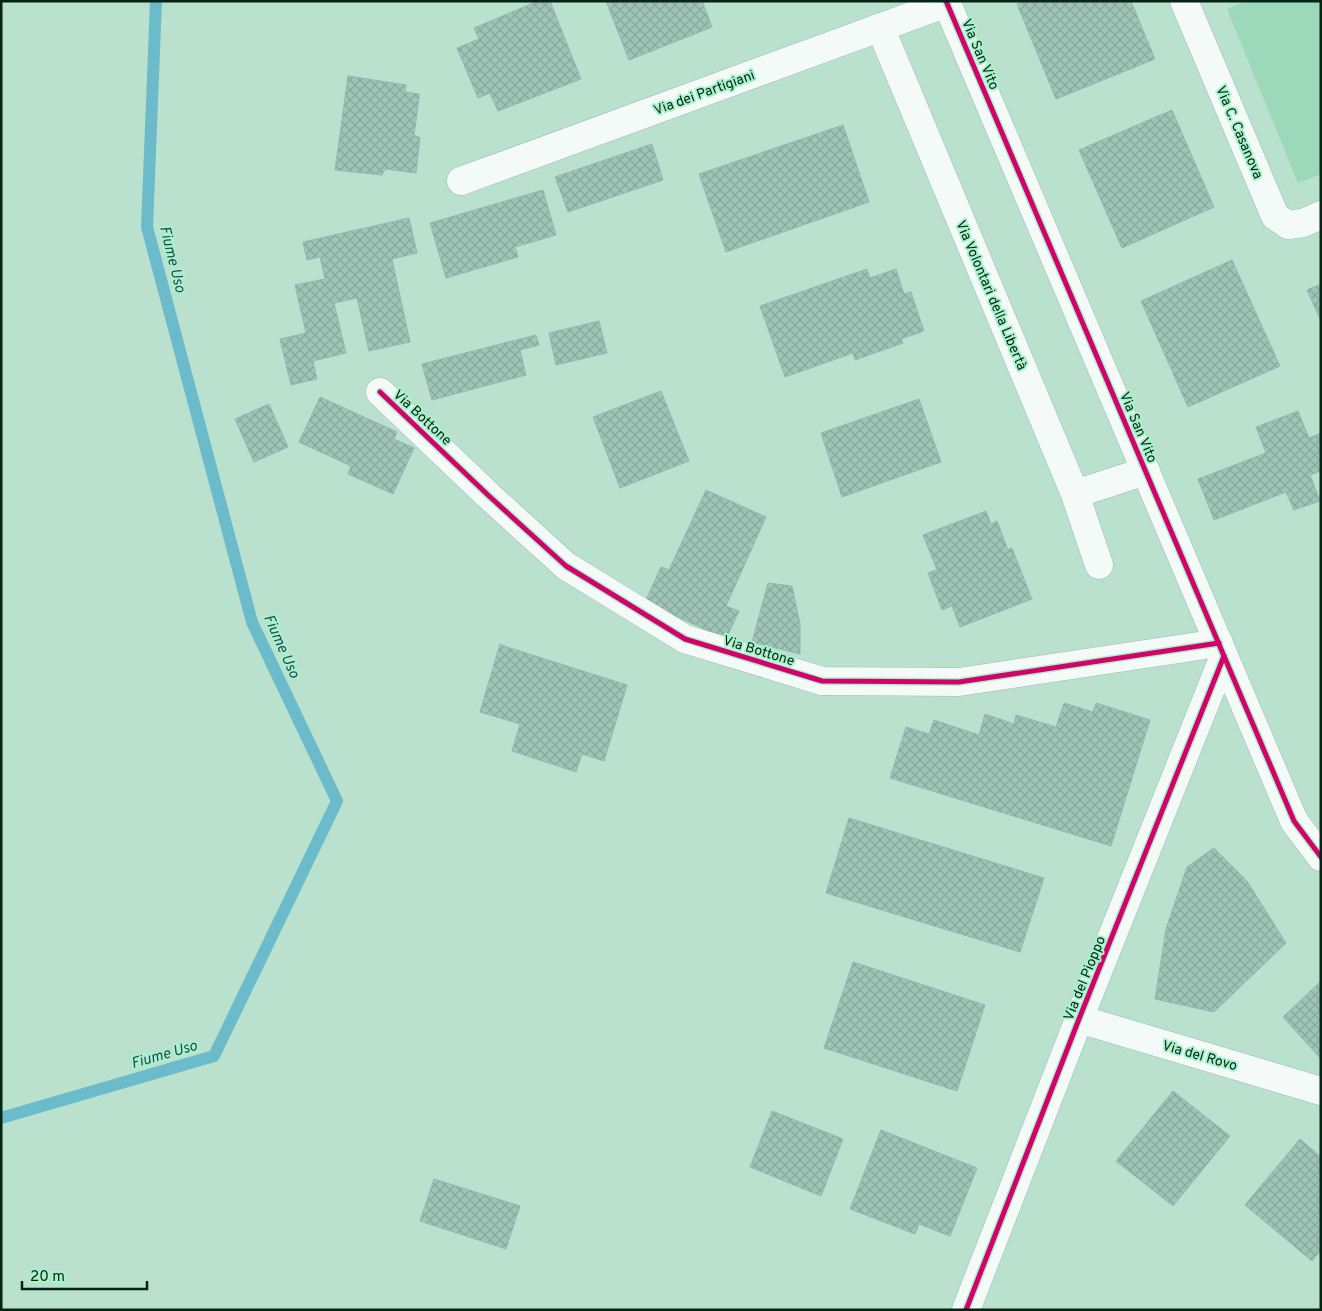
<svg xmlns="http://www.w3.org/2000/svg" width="1322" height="1311" font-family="Overpass,sans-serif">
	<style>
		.green { fill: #9bd9ba }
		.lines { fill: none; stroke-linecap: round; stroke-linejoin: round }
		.stream { stroke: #6bbbca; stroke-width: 12 }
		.building { fill: url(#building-cross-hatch); stroke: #95b8ac }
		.minor-casing { stroke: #9cbdad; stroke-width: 29 }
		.tertiary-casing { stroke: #9cbdad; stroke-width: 29 }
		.minor { stroke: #f4faf8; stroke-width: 28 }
		.tertiary { stroke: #f4faf8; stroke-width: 28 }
		.cycleway-casing { stroke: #a8f2cc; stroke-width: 8 }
		.cycleway { stroke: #d6006c; stroke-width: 5 }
		.labels { text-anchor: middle; stroke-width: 4; stroke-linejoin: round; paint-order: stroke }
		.street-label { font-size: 14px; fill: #052416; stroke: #a8f2cc }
		.water-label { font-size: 15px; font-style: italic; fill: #214c59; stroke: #a8f2cc }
	</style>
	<defs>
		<pattern id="building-cross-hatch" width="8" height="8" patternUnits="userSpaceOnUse" patternTransform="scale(1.25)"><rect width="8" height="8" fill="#9ec4b8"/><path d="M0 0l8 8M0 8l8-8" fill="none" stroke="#87a89d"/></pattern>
	</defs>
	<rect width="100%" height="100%" fill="#b9e1cd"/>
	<polygon class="green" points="1247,1 1321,1 1321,174 1298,183 1227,9"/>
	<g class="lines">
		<polyline class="stream" points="1,1118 214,1056 337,801 252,622 147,227 156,1"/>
	</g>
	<g class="building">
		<polygon points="538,1 550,1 581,79 498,111 490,93 478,98 457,48 479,39 474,28"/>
		<polygon points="606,1 702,1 712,27 629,60"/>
		<polygon points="1023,1 1131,1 1155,59 1056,99 1017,4"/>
		<polygon points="348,76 406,85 405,92 419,94 419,99 414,135 420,138 416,173 385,169 382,175 335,170"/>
		<polygon points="1172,110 1214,207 1122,248 1079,150"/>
		<polygon points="843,125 869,202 726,252 699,174"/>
		<polygon points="652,144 663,180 568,212 555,177"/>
		<polygon points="543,190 556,235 515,247 518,257 446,278 430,223"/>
		<polygon points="409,218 417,253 392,259 410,342 369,351 357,298 334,303 346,353 313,361 317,379 291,385 280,339 306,333 295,285 325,279 320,257 307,260 303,242"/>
		<polygon points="1232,260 1280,366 1188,407 1141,301"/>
		<polygon points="867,269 870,278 896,269 904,294 911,292 924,331 901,339 903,343 855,360 853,353 785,377 760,306"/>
		<polygon points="1321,284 1321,321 1307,290"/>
		<polygon points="599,321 607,353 556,365 549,333"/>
		<polygon points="536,335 539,345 520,350 526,375 432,400 422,364"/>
		<polygon points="661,391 689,461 620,488 593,417"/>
		<polygon points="320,397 397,432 394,439 414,448 393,494 348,474 351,466 299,442"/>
		<polygon points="919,399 941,462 842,497 821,433"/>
		<polygon points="269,404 288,447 254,462 235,419"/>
		<polygon points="1298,411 1309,438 1321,433 1321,471 1310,475 1320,501 1294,510 1286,492 1214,520 1198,479 1266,453 1256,427"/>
		<polygon points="706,490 766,517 726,606 739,611 726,639 645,602 661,567 669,570"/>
		<polygon points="986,511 991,524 997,521 1008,550 1012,548 1032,599 960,627 952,606 942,610 928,573 937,570 923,535"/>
		<polygon points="768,583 792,586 800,624 800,654 752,642"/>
		<polygon points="500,644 504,646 627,685 604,761 582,754 576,772 512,751 520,724 480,712"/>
		<polygon points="1064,703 1093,712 1096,703 1150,720 1111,846 890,778 906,727 929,734 934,720 979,735 985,714 1014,724 1016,715 1056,727"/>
		<polygon points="849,818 1044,878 1020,952 826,893"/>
		<polygon points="1214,848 1247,881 1286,943 1214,1012 1155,999 1166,929 1187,867"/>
		<polygon points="853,962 985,1005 957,1091 824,1048"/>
		<polygon points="1321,981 1321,1059 1283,1017"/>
		<polygon points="1173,1091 1230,1136 1173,1206 1116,1161"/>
		<polygon points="772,1111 843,1139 821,1196 750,1167"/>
		<polygon points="881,1130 977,1168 950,1236 919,1224 915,1234 850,1209"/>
		<polygon points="1300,1139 1321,1157 1321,1250 1312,1261 1245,1205"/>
		<polygon points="434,1179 520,1206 506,1249 420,1221"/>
	</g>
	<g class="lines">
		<g class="minor-casing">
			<g id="minor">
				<polyline points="1184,1 1275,216 1288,225 1303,223 1321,215"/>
				<polyline points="880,27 1075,494 1099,565"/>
				<polyline points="461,181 947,3"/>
				<polyline points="380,392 489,496 566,566 685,639 822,681 959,682 1219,643"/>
				<polyline points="1075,494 1146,471"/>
				<polyline points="1079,1019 1321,1091"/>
				<polyline points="966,1310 1079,1019 1224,656"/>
			</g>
		</g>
		<g class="tertiary-casing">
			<polyline id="tertiary" points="946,1 1294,821 1321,857"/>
		</g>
		<use href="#minor" class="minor"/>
		<use href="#tertiary" class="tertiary"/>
		<g class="cycleway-casing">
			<g id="cycleway">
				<polyline points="946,1 1294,821 1321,857"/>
				<polyline points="380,392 489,496 566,566 685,639 822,681 959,682 1219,643"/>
				<polyline points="966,1310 1079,1019 1224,656"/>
			</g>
		</g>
		<use href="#cycleway" class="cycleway"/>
	</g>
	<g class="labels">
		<g class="street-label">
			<text transform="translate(981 54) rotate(67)" y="5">Via San Vito</text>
			<text transform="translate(704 92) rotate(-20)" y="5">Via dei Partigiani</text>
			<text transform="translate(1240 132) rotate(67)" y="5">Via C. Casanova</text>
			<text transform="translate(992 295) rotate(67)" y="5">Via Volontari della Libertà</text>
			<text transform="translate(423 417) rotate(43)" y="5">Via Bottone</text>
			<text transform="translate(1139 427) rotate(67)" y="5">Via San Vito</text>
			<text transform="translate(759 650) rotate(17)" y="5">Via Bottone</text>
			<text transform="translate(1084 978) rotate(-68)" y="5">Via del Pioppo</text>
			<text transform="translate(1200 1055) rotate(16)" y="5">Via del Rovo</text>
		</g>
		<g class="water-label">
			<text transform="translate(173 259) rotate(76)" y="5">Fiume Uso</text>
			<text transform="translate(282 646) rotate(66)" y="5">Fiume Uso</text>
			<text transform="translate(164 1054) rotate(-16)" y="5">Fiume Uso</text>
		</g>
	</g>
	<rect width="1322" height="1311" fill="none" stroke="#052416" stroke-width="5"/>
	<path d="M22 1281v8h125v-8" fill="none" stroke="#052416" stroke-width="2.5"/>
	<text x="30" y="1281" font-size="15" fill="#052416" stroke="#a8f2cc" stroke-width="4" paint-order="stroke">20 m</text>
</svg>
